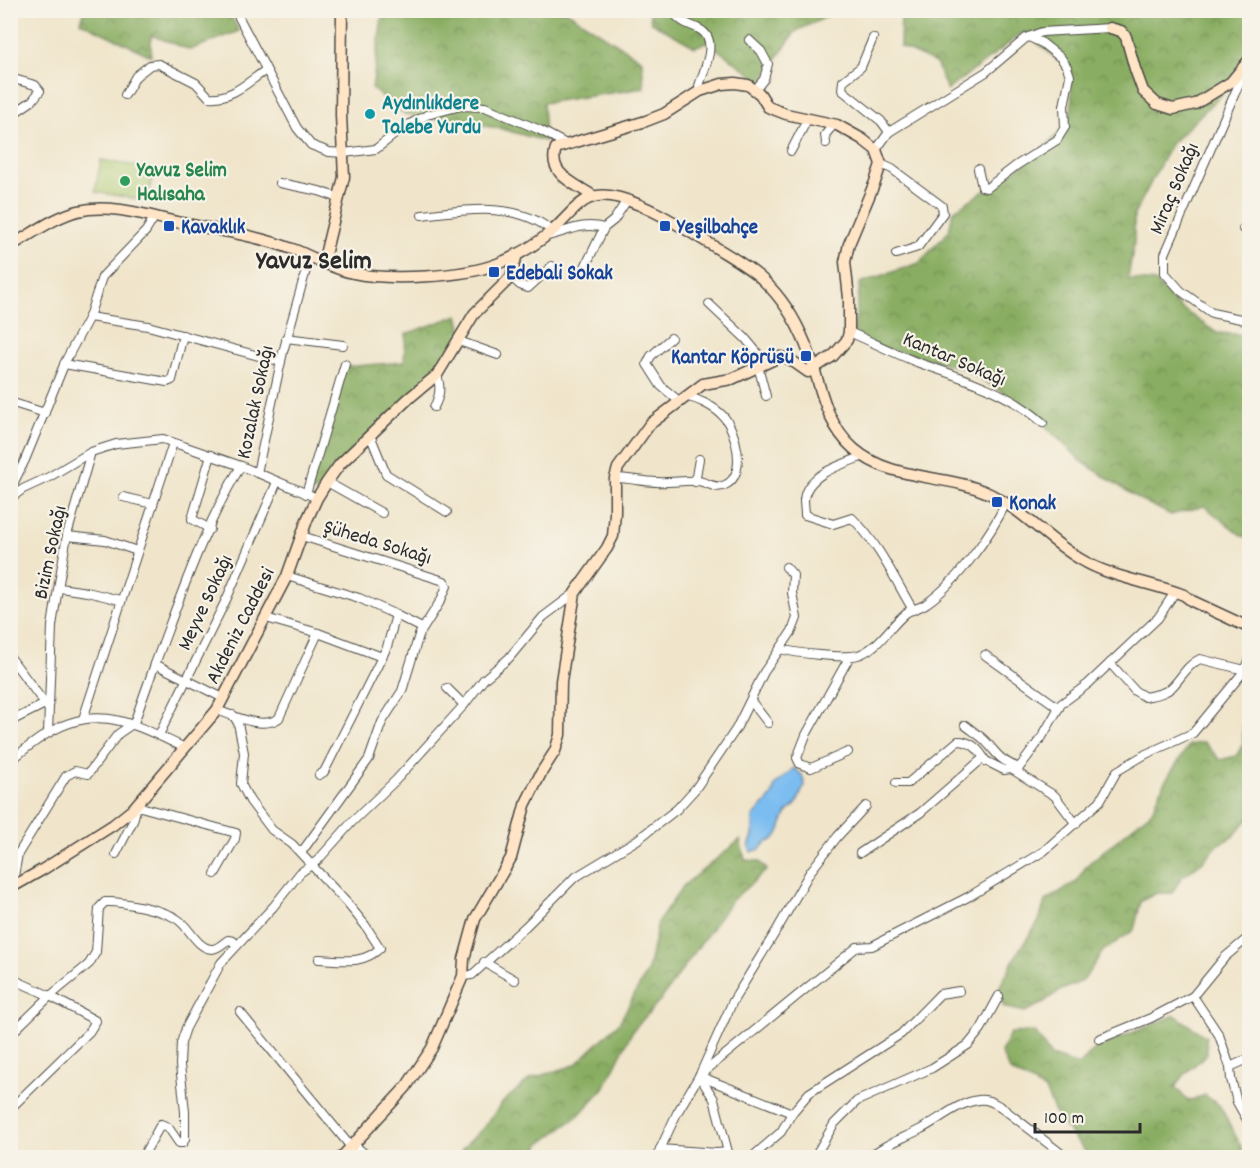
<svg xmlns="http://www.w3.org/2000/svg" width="1260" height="1168" font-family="Dekko,sans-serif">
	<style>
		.green { fill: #acc96f; stroke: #6c7a4d; stroke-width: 1.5 }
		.forest { fill: url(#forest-crowns); stroke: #5a6c46; stroke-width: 1.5 }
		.water { fill: #7cbdf1; stroke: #54748e; stroke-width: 1.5 }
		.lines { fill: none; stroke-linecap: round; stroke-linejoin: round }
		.street-casing { stroke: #494743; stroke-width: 10 }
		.secondary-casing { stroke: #494743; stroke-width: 13 }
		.street { stroke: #fff; stroke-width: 8 }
		.secondary { stroke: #ffe4c6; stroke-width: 10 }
		.culture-dot { fill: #0f9aa8; stroke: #f7f3e8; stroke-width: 2 }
		.leisure-dot { fill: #2e9e5b; stroke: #f7f3e8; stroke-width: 2 }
		.transit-dot { fill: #1a4fb4; stroke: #f7f3e8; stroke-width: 2 }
		.labels { text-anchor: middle; stroke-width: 4.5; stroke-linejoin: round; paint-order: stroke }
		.culture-label { font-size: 21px; font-weight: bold; fill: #0d838f; stroke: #f7f3e8; text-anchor: start }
		.leisure-label { font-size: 21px; font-weight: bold; fill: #27864d; stroke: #f7f3e8; text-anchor: start }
		.street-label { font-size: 21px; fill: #2b2b2b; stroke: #f7f3e8 }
		.transit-label { font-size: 21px; font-weight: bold; fill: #164399; stroke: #f7f3e8; text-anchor: start }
		.district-label { font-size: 27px; font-weight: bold; fill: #2b2b2b; stroke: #f7f3e8 }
	</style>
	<defs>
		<pattern id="forest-crowns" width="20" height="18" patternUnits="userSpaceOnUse" patternTransform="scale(1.5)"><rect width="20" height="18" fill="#89ad62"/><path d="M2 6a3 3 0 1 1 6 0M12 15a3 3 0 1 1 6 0" fill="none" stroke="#708d51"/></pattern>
	</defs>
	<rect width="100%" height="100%" fill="#f7f3e8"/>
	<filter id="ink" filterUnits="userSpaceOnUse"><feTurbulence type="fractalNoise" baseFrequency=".0167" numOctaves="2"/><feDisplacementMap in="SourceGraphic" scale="12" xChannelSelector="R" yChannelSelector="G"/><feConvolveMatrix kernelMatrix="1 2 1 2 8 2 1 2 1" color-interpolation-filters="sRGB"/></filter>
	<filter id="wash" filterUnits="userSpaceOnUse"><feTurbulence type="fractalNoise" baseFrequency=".008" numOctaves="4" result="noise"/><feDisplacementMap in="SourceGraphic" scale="24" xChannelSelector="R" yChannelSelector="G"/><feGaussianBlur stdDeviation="1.35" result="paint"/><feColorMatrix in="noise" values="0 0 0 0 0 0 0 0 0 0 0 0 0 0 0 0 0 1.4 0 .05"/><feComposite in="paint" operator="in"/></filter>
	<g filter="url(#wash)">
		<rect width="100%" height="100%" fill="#f0e5cb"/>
		<polygon class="green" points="101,160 154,169 148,201 95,192"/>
		<g class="forest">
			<polygon points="383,10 566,11 642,60 644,88 543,103 545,141 498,128 405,114 372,89"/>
			<polygon points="770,10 772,16 790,11 839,11 796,31 761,81 707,42 695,47 651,22 649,11"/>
			<polygon points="85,11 228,11 239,31 190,50 151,35 151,56 80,22"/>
			<path d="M901 11H1249V56L1227 89 1171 144 1134 215V243L1128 279 1155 282 1181 308 1217 333 1249 335V538L1241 535 1204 506 1171 515 1139 499 1081 461 1024 405 963 368 872 345 854 332 860 283 919 263 949 231 953 211C981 193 1059 146 1070 116 1074 106 1070 81 1070 70L1024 32 947 90 936 63 900 47Z"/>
			<polygon points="458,315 463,335 447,360 326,489 308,492 343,367 404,362 406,334"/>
			<polygon points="1249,687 1249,821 1247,820 1234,836 1219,844 1203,861 1181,878 1172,893 1157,893 1141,901 1134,930 1103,951 1083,981 1059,991 1041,1004 1025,1012 1004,1007 998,990 1018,952 1039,921 1045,901 1076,882 1087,865 1152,811 1164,783 1189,745 1204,742 1220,760 1236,756 1243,745 1244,695"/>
			<polygon points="740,840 745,860 759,861 767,870 731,901 660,1001 633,1030 604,1088 578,1116 540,1144 535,1157 459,1157 462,1149 484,1127 503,1102 530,1079 575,1065 619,1023 648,970 658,922 684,885"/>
			<polygon points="1175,1015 1206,1037 1207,1054 1186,1073 1175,1087 1188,1101 1205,1095 1220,1106 1243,1150 1235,1157 1090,1157 1057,1117 1045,1090 1010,1071 1001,1053 1010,1033 1035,1032 1051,1056 1079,1065 1096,1048"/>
		</g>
		<path class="water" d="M794 768 802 775 805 786C801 791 800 797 797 803 794 808 789 808 787 813 779 825 783 838 765 843L760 849 751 852 749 846 753 836V817L772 796 775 785Z"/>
	</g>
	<g filter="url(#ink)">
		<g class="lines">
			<g class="street-casing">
				<g id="street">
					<polyline points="235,10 297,128 311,145 329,152 344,153 376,149 404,127 427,115 461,106 485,107 540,130 566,144"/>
					<path d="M672 10C680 23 687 23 699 29 720 39 704 69 699 86L700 91"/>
					<polyline points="873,38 861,67 843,81 842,90 881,121 889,132"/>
					<polyline points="749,40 761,51 768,64 764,79 755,90"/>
					<polyline points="1245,70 1165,254 1165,273 1181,291 1212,313 1250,321"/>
					<polyline points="10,78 35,85 40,91 32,101 10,116"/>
					<path d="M125 95 136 76 150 65 159 64 196 83 209 97C232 99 248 82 266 70"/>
					<polyline points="826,143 825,135 834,124"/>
					<polyline points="876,150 889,132 986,72 1026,38 1042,32 1110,28"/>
					<polyline points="791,151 808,118"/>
					<polyline points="881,164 892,169 942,206 943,213 918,247 896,254"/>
					<polyline points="978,169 982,187 987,188 1017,165 1057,140 1065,127 1064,106 1070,76 1067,67 1061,58 1042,43 1029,37"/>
					<polyline points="280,183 319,191 339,198"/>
					<path d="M422 215C465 210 517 201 552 231"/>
					<polyline points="1243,229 1250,224"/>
					<path d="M548 236C569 231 582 222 604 228"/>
					<polyline points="584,269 604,228 614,220 627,200"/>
					<polyline points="511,277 520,285 528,288 552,266"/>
					<polyline points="709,304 745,338 765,362"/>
					<polyline points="89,317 148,326 281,362"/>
					<path d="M849 332C873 342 897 355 922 364 964 378 1010 393 1043 423"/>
					<polyline points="286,338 343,345"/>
					<polyline points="671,338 651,356 647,364 661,386 679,401"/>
					<polyline points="459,341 498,355"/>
					<polyline points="64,364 167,382 172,380 183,335"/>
					<polyline points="758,366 766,396"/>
					<polyline points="10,402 45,413"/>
					<path d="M434 407C440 396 441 387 437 375"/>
					<polyline points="370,435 386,474 447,512"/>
					<path d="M864 456C843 464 806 474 804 500 804 505 805 510 805 515L833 524 852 518C879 544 894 578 913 610"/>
					<polyline points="257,473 283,352 310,256"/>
					<path d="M615 478C630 478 643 482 657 482 670 483 685 480 698 481 707 482 716 490 725 485 748 475 736 428 722 415 713 406 698 399 685 396"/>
					<polyline points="327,482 382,513"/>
					<polyline points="695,482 699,459"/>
					<polyline points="306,494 345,364"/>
					<polyline points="123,497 153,504"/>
					<polyline points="11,498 12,486 25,460 66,360 89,317 102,277 146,231 154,218"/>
					<polyline points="10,503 11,498 23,489 49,477 91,452 116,444 163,439 241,466 317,498"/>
					<polyline points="210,529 192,519 211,455"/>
					<polyline points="67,536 105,540 137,551"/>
					<polyline points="287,576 359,598 396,615 387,647 324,772 319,775"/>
					<polyline points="60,588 87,592 120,600"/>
					<polyline points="396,615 422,628"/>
					<polyline points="266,618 318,633 382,657"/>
					<polyline points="780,649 792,631 797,618 792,593 793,575 786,567"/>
					<polyline points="985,655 1059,708"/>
					<polyline points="10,657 48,708"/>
					<path d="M1110 663 1135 691 1145 697C1154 695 1165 694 1172 687 1182 677 1187 665 1200 659L1245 670"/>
					<polyline points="447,688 464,705"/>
					<path d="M223 698 155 664C180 598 204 526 241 466"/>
					<polyline points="751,701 768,723"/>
					<path d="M217 710C234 716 263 730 279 718L318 633"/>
					<path d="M233 715 238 723 244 753 241 784 250 801 272 830 292 844 347 903 365 925 380 948C363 965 342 960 319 959"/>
					<polyline points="15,719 45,704"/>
					<polyline points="83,719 173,443"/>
					<path d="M965 725C970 729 976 733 981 737 996 750 996 759 1017 767"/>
					<polyline points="48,733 52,626 55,607 67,535 91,452"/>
					<polyline points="159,735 227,598 277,482"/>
					<polyline points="848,752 811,768 800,764 797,758 806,735 850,656"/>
					<path d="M10 762C19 753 29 746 39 739 94 700 132 723 185 748"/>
					<polyline points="1013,770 1055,796 1076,824"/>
					<path d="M896 783H908L958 741C972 741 980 750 986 762"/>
					<polyline points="301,853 369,759 382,722 402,691 419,635 441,600 447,586 444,581 302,536"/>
					<polyline points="860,853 920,813 982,759 1004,770 1019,768 1042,737 1061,704 1088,684 1158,618 1175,592"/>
					<polyline points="116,854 133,821 137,806 236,833 235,839 215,874"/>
					<polyline points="12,887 18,854 66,776 75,771 88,774 118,734 134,723 155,664"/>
					<polyline points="1250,895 1250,902"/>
					<polyline points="484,962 515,980"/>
					<path d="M463 976 472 975 526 926 574 878 637 840 677 809 696 788 736 729 764 672 780 649C796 653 842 659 858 655 878 649 890 626 906 613 912 609 921 608 927 603 957 582 990 536 1006 503"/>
					<polyline points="10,978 50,996 96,1021 89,1032 10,1109"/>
					<polyline points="1193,996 1219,1035 1230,1067 1231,1079 1237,1102 1250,1125"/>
					<polyline points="240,1012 351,1147"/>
					<path d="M10 1035 50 996 89 964 96 952 99 908 105 902C121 901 164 910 177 919 189 926 197 949 212 949 218 949 223 943 228 940L233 941 236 945"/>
					<polyline points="1099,1039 1151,1018 1193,996 1225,957 1250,936"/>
					<polyline points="1230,1067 1250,1058"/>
					<polyline points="701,1072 733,1001 778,928 810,872 838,836 866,806"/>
					<polyline points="699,1076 792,1113"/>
					<polyline points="699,1076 714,1099 728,1152 726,1158"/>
					<polyline points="353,1144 370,1158"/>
					<polyline points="660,1149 717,1153 728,1152"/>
					<polyline points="142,1158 161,1124 168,1127 179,1143 183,1143 185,1139 185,1112 180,1065 181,1043 186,1028 221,963 273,907 300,873 318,860 352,822 396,780 464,705 484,679 509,658 543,617 575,593"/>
					<polyline points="656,1158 677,1113 699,1076 857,947 872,946 970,896 1044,851 1100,801 1117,771 1146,754 1193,733 1245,670 1250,659"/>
					<polyline points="751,1158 781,1132 792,1113 809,1093 901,1034 940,994 959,991"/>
					<polyline points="814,1158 834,1124 857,1101 932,1068 968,1045 981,1029 999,996"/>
					<path d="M868 1158C884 1144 903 1139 921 1129 939 1120 958 1102 979 1100 988 1099 994 1103 1001 1107L1067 1158"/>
				</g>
			</g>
			<g class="secondary-casing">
				<g id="secondary">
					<polyline points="1110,28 1121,31 1126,37 1135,69 1143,91 1157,104 1173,109 1195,104 1231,82 1250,59"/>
					<path d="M10 246C32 234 54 217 78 211 111 203 148 216 181 223 219 230 259 236 295 250 315 258 333 269 353 273 388 281 464 277 497 264 516 257 535 245 551 232 574 213 583 187 620 198 652 207 683 228 712 245 729 256 748 266 763 280 781 297 796 321 805 343 821 380 822 421 854 449 892 482 946 473 990 494 1024 511 1048 540 1080 559 1111 578 1150 582 1184 595L1192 601 1250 628"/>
					<polyline points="323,263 344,177 341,115 342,10"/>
					<polyline points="10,890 12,887 42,870 113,825 132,810 217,710 287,576 307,520 317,498 327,482 340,464 408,399 437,375 474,314 511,277 517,254"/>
					<path d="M341 1158 406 1087 432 1048 463 976 464 959 475 919 511 858 525 805 541 773 555 751 560 735 561 681 575 593 607 548 613 536 615 513V478L618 468 650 424 703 384 732 379 779 357 788 358 808 372 833 356 847 340 849 332V298L845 262 849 244 875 182 881 164 876 150 862 139 837 125 786 114 768 107 760 94 748 85 735 83 722 84 700 91 664 114 646 121 556 148C547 174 574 183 593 196"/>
				</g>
			</g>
			<use href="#street" class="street"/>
			<use href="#secondary" class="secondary"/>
		</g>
	</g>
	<circle class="culture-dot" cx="370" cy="114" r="6"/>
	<circle class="leisure-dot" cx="125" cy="181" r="6"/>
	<g class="transit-dot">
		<rect x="163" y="220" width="12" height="12" rx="3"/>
		<rect x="659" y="220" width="12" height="12" rx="3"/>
		<rect x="488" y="266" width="12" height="12" rx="3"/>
		<rect x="800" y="350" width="12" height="12" rx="3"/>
		<rect x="991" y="496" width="12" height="12" rx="3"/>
	</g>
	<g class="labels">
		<g class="culture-label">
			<text x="382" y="109">Aydınlıkdere<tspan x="382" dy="24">Talebe Yurdu</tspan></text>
		</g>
		<g class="leisure-label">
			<text x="137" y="176">Yavuz Selim<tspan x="137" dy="24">Halısaha</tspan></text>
		</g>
		<g class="street-label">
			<text transform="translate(1173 188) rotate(-67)" y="7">Miraç Sokağı</text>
			<text transform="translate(955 358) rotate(23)" y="7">Kantar Sokağı</text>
			<text transform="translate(254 402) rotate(-78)" y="7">Kozalak Sokağı</text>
			<text transform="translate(378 541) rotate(17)" y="7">Şüheda Sokağı</text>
			<text transform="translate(49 552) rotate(-78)" y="7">Bizim Sokağı</text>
			<text transform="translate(204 602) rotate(-65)" y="7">Meyve Sokağı</text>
			<text transform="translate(239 625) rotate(-63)" y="7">Akdeniz Caddesi</text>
		</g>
		<g class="transit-label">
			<text x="181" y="233">Kavaklık</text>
			<text x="677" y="233">Yeşilbahçe</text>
			<text x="506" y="279">Edebali Sokak</text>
			<text x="794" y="363" text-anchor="end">Kantar Köprüsü</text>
			<text x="1009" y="509">Konak</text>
		</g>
		<g class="district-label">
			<text x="314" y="268">Yavuz Selim</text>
		</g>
	</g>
	<rect width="1260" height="1168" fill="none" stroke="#f7f3e8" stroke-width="36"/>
	<path d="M1035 1123v9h105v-9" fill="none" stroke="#2b2b2b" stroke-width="3"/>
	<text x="1044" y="1123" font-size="18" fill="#2b2b2b" stroke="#f7f3e8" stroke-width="4.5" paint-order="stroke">100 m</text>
</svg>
